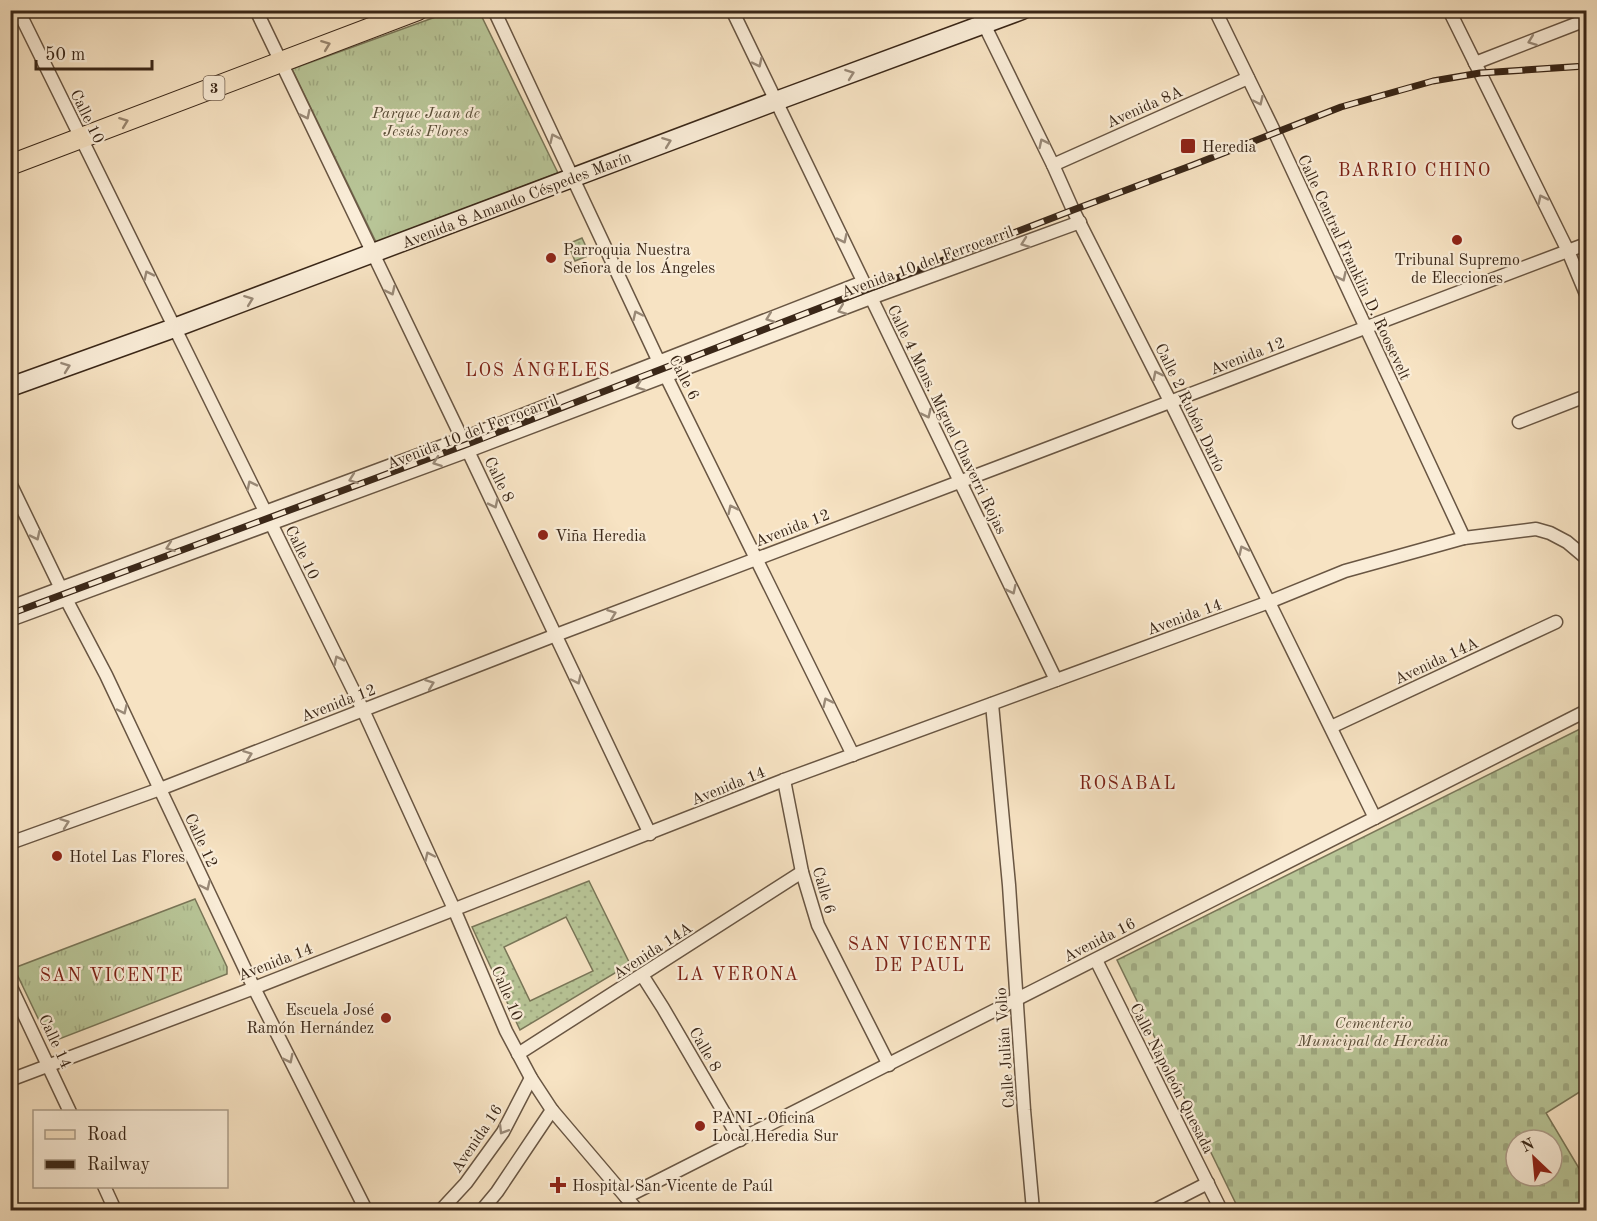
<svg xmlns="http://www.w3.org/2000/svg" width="1597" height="1221" font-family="'Old Standard TT',serif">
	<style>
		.grass { fill: url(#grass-tufts); stroke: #797658; stroke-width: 1.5 }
		.cemetery { fill: url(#cemetery-stones); stroke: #797658; stroke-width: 1.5; fill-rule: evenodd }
		.garden { fill: url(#garden-dots); stroke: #797658; stroke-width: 1.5; fill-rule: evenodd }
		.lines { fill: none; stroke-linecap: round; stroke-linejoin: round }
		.street-casing { stroke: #695643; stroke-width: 15 }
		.secondary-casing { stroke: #3a2718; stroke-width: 21 }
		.primary-casing { stroke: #3a2718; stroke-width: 22 }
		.street { stroke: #faedd8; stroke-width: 12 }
		.secondary { stroke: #faedd8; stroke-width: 18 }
		.primary { stroke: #f7e3c3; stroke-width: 20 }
		.rail-casing { stroke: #3a2718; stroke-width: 7 }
		.rail { stroke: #faedd8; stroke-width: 4.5; stroke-dasharray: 14; stroke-linecap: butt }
		.oneway { stroke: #9a8a78 }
		.oneway2 { stroke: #98856e }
		.poi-dot { fill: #8f2418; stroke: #faedd8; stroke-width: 2 }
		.labels { text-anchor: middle; stroke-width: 4.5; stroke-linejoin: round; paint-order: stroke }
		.shield { fill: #faedd8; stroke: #746252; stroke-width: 1.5 }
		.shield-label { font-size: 15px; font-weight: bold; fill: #3a2718 }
		.street-label { font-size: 16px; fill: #3a2718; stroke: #faedd8 }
		.park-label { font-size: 16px; font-style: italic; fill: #5a4e38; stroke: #faedd8 }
		.poi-label { font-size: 16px; fill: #3a2718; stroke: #faedd8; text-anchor: start }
		.neighbourhood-label { font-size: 18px; letter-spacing: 1.5px; fill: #7a1f14; stroke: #faedd8 }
	</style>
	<defs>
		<pattern id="grass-tufts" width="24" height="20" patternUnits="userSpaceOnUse" patternTransform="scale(1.5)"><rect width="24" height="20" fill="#b8c597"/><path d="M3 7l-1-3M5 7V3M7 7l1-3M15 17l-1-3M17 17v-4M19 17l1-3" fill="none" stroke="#9fa981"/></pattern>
		<pattern id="cemetery-stones" width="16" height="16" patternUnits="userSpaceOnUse" patternTransform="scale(1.5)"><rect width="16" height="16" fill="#b8c597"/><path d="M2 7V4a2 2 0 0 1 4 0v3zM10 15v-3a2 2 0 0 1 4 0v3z" fill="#9fa981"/></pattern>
		<pattern id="garden-dots" width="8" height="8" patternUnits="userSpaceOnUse" patternTransform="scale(1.5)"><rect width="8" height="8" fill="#b8c597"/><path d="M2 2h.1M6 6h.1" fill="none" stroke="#9fa981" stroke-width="1.8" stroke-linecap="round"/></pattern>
	</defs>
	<rect width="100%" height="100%" fill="#f7e3c3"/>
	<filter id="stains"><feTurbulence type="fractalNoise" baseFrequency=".00333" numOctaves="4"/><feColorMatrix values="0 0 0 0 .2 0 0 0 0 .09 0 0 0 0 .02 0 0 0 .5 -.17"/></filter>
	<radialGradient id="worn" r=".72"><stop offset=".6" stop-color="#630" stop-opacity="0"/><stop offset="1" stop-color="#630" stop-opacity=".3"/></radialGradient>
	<g class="grass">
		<polygon points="452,11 479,11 558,173 376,242 292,69"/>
		<polygon points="195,899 227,967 227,974 54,1041 47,1037 14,968"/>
	</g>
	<path class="cemetery" d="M1586 726V969L1584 971 1586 975V1088L1546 1113 1586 1180V1210H1239L1117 960ZM1516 1140H1552V1176H1516Z"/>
	<g class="garden">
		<polygon points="582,238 590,255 575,261 568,244"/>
		<path d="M589 881 630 964 520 1030 472 927ZM566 917 593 971 530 1001 504 947Z"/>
	</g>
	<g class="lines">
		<g class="street-casing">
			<g id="street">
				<polyline points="18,10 363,710 454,909 506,1031 531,1078 552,1110 637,1210"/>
				<polyline points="256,10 468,451 650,834"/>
				<polyline points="494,10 659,362 853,755"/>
				<polyline points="732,10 1056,680"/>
				<polyline points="977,10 1053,165 1073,210 1170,401 1375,818"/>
				<polyline points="1215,10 1277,137 1464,538"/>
				<polyline points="1449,10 1568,251 1586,294"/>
				<polyline points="1475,63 1586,20"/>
				<polyline points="1053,165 1248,78"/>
				<polyline points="1519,422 1586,396"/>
				<polyline points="10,483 66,599 106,675 254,988 366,1210"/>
				<polyline points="10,607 461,439 863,282"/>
				<polyline points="10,620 468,451 871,298 1080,222"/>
				<polyline points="992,704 1009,885 1024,1110 1033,1210"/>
				<polyline points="1331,727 1556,622"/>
				<polyline points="784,780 802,872 818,925 889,1065"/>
				<polyline points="10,843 160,789 556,635 1586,244"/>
				<polyline points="1096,960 1221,1210"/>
				<polyline points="642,975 663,1008 740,1140"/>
				<polyline points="10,985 70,1112"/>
				<polyline points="518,1054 802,872"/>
				<polyline points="10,1080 254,988 784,780 1269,602 1345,571 1464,538 1536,529 1550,533 1567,542 1586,558"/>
				<polyline points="104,1186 115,1210"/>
				<polyline points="626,1197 1586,711"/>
				<polyline points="441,1210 466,1183 503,1132 531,1078"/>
				<polyline points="482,1210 497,1192 552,1110"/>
				<polyline points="1155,1210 1208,1183"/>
			</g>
		</g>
		<g class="secondary-casing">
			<polyline id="secondary" points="10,387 174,328 776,101 1022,10"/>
		</g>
		<g class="primary-casing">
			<polyline id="primary" points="10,165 418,10"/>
		</g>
		<use href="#street" class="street"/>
		<use href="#secondary" class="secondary"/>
		<use href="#primary" class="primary"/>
		<g class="rail-casing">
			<polyline id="rail" points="10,614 465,445 1073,210 1193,165 1341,107 1433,81 1480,73 1586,66"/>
		</g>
		<use href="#rail" class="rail"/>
	</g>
	<defs><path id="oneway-chevron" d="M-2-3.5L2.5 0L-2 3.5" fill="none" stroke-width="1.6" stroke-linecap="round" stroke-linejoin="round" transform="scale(1.5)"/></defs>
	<g class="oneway">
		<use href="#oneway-chevron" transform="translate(1532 41) rotate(159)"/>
		<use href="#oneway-chevron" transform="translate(758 63) rotate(64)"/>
		<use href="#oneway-chevron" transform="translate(850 74) rotate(-20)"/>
		<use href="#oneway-chevron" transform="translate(1259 101) rotate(65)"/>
		<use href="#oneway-chevron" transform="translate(306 115) rotate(64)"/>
		<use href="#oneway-chevron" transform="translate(554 138) rotate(-115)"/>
		<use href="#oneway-chevron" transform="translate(667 142) rotate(-21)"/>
		<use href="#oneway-chevron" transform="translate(1043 143) rotate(-116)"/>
		<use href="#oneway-chevron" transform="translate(1542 199) rotate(-116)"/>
		<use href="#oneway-chevron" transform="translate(843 239) rotate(64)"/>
		<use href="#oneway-chevron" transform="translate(1025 243) rotate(160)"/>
		<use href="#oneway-chevron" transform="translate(148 275) rotate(-116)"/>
		<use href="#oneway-chevron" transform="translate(1342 277) rotate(65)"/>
		<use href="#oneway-chevron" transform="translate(391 291) rotate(64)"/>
		<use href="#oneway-chevron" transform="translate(249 300) rotate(-21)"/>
		<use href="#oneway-chevron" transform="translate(842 310) rotate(159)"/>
		<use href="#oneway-chevron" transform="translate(637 315) rotate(-115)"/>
		<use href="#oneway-chevron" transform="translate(770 318) rotate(159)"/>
		<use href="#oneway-chevron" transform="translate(66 367) rotate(-20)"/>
		<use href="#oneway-chevron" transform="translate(1157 375) rotate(-117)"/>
		<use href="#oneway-chevron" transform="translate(640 386) rotate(159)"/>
		<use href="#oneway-chevron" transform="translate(927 414) rotate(64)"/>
		<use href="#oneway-chevron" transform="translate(437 462) rotate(160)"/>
		<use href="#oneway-chevron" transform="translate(353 479) rotate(160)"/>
		<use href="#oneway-chevron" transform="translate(251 485) rotate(-116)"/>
		<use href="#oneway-chevron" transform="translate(494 504) rotate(64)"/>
		<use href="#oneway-chevron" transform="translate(732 509) rotate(-116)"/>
		<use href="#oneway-chevron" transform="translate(36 536) rotate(64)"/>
		<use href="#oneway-chevron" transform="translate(170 547) rotate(160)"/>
		<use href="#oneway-chevron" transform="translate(1243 550) rotate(-116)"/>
		<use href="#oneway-chevron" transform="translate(1012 590) rotate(64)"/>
		<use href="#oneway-chevron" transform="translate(612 614) rotate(-21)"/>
		<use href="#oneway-chevron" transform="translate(338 660) rotate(-116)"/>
		<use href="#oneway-chevron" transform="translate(577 680) rotate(65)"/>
		<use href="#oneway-chevron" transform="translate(430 684) rotate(-21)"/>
		<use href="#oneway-chevron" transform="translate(827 702) rotate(-116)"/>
		<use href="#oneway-chevron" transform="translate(123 710) rotate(65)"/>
		<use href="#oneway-chevron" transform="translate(248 755) rotate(-21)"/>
		<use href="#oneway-chevron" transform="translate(65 823) rotate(-20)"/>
		<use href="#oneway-chevron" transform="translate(429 856) rotate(-115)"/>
		<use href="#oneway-chevron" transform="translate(206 886) rotate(65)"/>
		<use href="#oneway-chevron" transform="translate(289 1059) rotate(63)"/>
		<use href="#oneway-chevron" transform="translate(503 1130) rotate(121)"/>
	</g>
	<g class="oneway2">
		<use href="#oneway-chevron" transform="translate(326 45) rotate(-21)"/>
		<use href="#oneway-chevron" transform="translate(124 122) rotate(-21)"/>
	</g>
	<g class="poi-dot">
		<rect x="1180" y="138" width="16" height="16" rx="3"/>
		<circle cx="1457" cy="240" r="6"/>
		<circle cx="551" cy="258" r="6"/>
		<circle cx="543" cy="535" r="6"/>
		<circle cx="57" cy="856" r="6"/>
		<circle cx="386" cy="1018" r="6"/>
		<circle cx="700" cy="1126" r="6"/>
		<path d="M555 1176h6v6h6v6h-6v6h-6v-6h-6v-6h6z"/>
	</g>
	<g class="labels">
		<rect class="shield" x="203.5" y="76" width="21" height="24" rx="4.5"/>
		<g class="shield-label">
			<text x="214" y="93">3</text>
		</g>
		<g class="street-label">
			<text transform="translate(1144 106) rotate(-24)" y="6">Avenida 8A</text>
			<text transform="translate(88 116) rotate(64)" y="6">Calle 10</text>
			<text transform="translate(516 199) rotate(-21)" y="6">Avenida 8 Amando Céspedes Marín</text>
			<text transform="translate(927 261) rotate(-20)" y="6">Avenida 10 del Ferrocarril</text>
			<text transform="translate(1355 267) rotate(65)" y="6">Calle Central Franklin D. Roosevelt</text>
			<text transform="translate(1247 355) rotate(-21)" y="6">Avenida 12</text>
			<text transform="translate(685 377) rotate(63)" y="6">Calle 6</text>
			<text transform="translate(1191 407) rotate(64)" y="6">Calle 2 Rubén Darío</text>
			<text transform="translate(948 419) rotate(64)" y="6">Calle 4 Mons. Miguel Chaverri Rojas</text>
			<text transform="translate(472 431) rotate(-21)" y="6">Avenida 10 del Ferrocarril</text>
			<text transform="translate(500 479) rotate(64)" y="6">Calle 8</text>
			<text transform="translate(792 527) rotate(-21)" y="6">Avenida 12</text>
			<text transform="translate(303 552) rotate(64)" y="6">Calle 10</text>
			<text transform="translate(1184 616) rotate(-20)" y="6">Avenida 14</text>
			<text transform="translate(1436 660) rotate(-25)" y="6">Avenida 14A</text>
			<text transform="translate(338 702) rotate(-21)" y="6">Avenida 12</text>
			<text transform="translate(728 785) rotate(-22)" y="6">Avenida 14</text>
			<text transform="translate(202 840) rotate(65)" y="6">Calle 12</text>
			<text transform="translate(825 890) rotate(74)" y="6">Calle 6</text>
			<text transform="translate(1099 939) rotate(-27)" y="6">Avenida 16</text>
			<text transform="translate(652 950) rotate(-33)" y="6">Avenida 14A</text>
			<text transform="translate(275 961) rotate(-21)" y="6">Avenida 14</text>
			<text transform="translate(508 993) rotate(67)" y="6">Calle 10</text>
			<text transform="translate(56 1041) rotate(65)" y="6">Calle 14</text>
			<text transform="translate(1004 1048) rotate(-94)" y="6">Calle Julián Volio</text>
			<text transform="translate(706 1049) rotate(60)" y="6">Calle 8</text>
			<text transform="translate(1173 1078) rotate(63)" y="6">Calle Napoleón Quesada</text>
			<text transform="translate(476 1138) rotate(-56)" y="6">Avenida 16</text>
		</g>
		<g class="park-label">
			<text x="426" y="118">Parque Juan de<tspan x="426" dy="18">Jesús Flores</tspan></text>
			<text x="1373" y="1028">Cementerio<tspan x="1373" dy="18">Municipal de Heredia</tspan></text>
		</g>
		<g class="poi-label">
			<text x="1202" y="152">Heredia</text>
			<text x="563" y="255">Parroquia Nuestra<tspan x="563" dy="18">Señora de los Ángeles</tspan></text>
			<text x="1457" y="265" text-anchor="middle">Tribunal Supremo<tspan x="1457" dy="18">de Elecciones</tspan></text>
			<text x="555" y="541">Viña Heredia</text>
			<text x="69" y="862">Hotel Las Flores</text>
			<text x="374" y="1015" text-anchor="end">Escuela José<tspan x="374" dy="18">Ramón Hernández</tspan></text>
			<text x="712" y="1123">PANI - Oficina<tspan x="712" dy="18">Local Heredia Sur</tspan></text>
			<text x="572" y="1191">Hospital San Vicente de Paúl</text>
		</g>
		<g class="neighbourhood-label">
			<text x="1415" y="176">BARRIO CHINO</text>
			<text x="538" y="376">LOS ÁNGELES</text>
			<text x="1128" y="789">ROSABAL</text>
			<text x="920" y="950">SAN VICENTE<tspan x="920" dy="21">DE PAUL</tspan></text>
			<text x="738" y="980">LA VERONA</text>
			<text x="112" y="981">SAN VICENTE</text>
		</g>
	</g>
	<rect width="1597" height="1221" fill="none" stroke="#f7e3c3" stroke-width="36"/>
	<rect x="12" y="12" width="1573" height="1197" fill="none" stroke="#3a2718" stroke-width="3"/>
	<rect x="18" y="18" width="1561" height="1185" fill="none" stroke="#3a2718" stroke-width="1.5"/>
	<rect x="33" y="1110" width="195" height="78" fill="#faedd8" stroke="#ad9e8b" stroke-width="1.5"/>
	<rect x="45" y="1130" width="30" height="9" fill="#f7e3c3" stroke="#ad9e8b" stroke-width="1.5"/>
	<text x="87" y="1140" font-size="18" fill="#3a2718">Road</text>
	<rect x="45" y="1160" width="30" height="9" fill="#3a2718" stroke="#ad9e8b" stroke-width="1.5"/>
	<text x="87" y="1170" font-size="18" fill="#3a2718">Railway</text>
	<g transform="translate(1534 1158) rotate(334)"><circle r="28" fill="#faedd8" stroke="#ad9e8b" stroke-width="1.5"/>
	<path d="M0-4.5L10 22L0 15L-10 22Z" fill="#8f2418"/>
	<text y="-9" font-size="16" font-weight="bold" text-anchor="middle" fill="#3a2718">N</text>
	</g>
	<path d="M36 60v9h116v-9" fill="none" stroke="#3a2718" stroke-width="3"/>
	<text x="45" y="60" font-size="18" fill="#3a2718" stroke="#faedd8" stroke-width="4.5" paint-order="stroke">50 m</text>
	<rect width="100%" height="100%" filter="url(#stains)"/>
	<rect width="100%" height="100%" fill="url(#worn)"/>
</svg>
